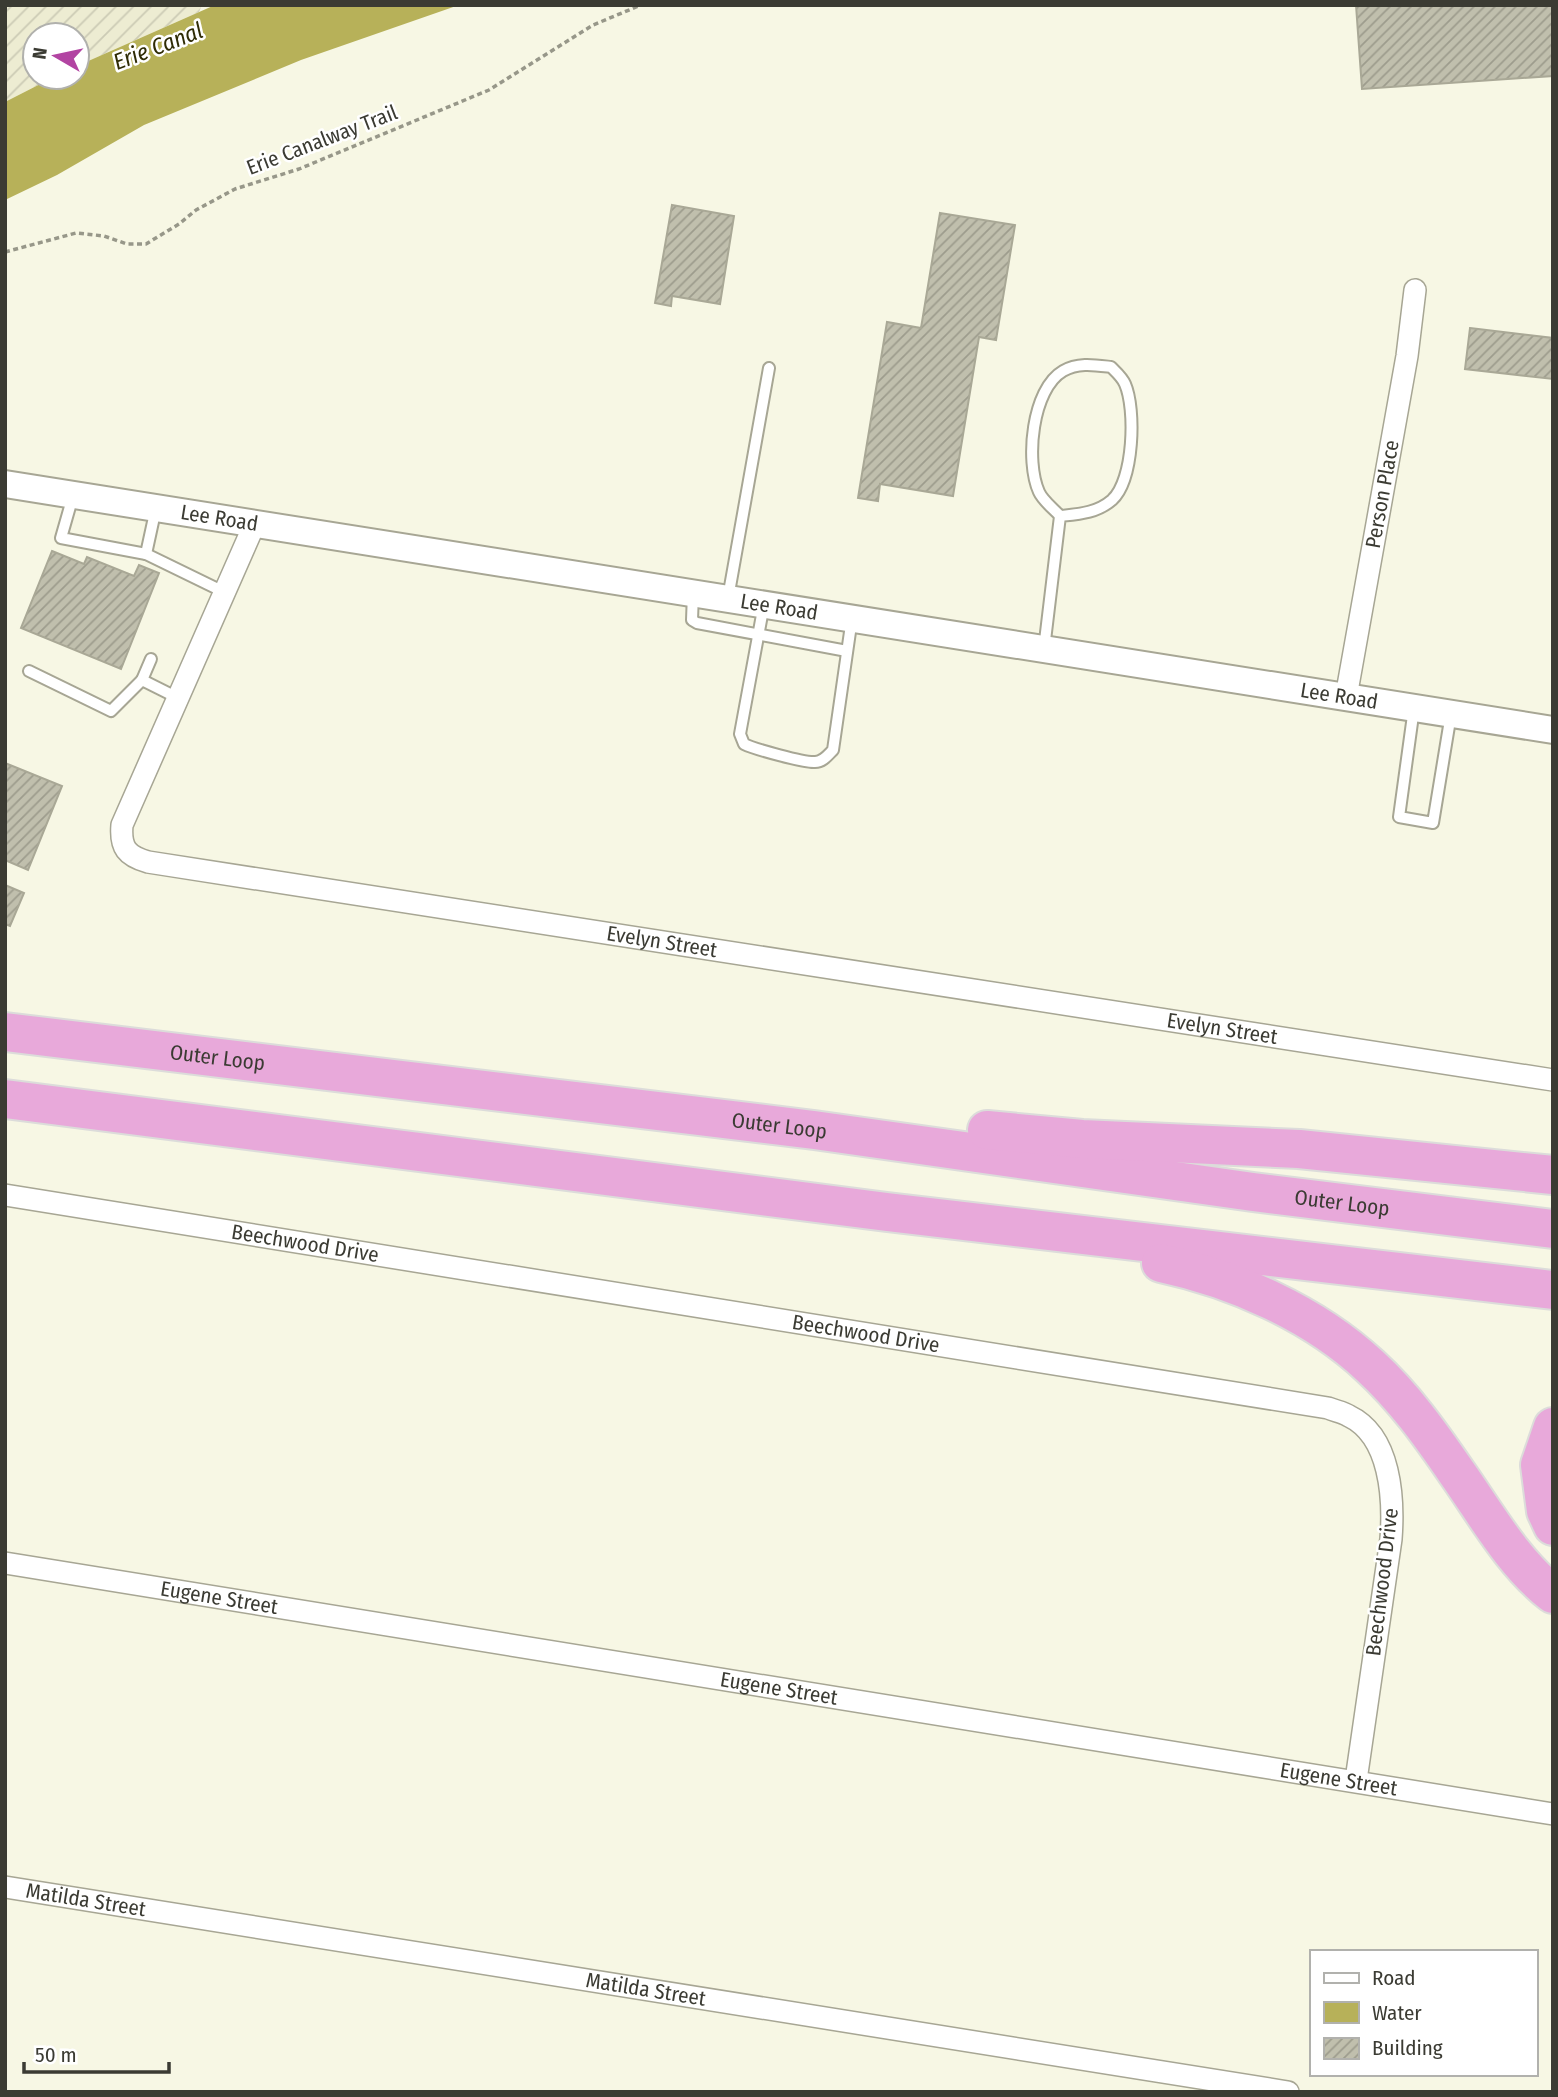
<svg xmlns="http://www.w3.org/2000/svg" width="1558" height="2097" font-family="'Fira Sans Condensed',sans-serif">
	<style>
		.industrial { fill: url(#industrial-furrows) }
		.water { fill: #b7b159 }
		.building { fill: url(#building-hatch); stroke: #a9a896; stroke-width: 2 }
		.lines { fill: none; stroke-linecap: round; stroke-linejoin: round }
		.service-casing { stroke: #a7a694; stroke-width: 14 }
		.minor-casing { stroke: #a7a694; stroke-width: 24 }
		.tertiary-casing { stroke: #a7a694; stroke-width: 30 }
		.motorway-casing { stroke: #dcdcda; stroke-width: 42 }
		.path { stroke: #979789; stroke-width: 3.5; stroke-dasharray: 5 3.5; stroke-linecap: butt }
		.service { stroke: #fff; stroke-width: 10 }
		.minor { stroke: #fff; stroke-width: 21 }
		.tertiary { stroke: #fff; stroke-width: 26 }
		.motorway { stroke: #e8a9da; stroke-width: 38 }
		.labels { text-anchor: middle; stroke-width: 5; stroke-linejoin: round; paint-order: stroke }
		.street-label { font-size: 21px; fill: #3b3b33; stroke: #fff }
		.water-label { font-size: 23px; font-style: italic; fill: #2f2c05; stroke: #fff }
	</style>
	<defs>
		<pattern id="industrial-furrows" width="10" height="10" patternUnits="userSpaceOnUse" patternTransform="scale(1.75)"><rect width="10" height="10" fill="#edecd2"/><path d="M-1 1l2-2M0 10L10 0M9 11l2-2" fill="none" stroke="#cccbb5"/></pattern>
		<pattern id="building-hatch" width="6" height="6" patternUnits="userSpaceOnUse" patternTransform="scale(1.75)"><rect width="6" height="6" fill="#c0bfad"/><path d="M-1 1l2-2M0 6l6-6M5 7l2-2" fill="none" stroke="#9d9c8d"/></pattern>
	</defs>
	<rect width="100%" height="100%" fill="#f7f7e4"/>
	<polygon class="industrial" points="5,5 202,5 199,12 77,66 77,35 35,35 35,77 54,77 5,102"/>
	<polygon class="water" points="215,5 459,5 301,60 144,125 57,175 5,200 5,102 54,77 77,77 77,66"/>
	<g class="building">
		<polygon points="1356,5 1553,5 1553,76 1362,89"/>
		<polygon points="672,205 734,216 720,304 672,296 671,306 655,303"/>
		<polygon points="940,213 1015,225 996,340 979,337 953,496 880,484 878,501 858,498 887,322 921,328"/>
		<polygon points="1470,328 1553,338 1553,379 1465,369"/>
		<polygon points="52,551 84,564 87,557 134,576 139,565 159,573 121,669 21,628"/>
		<polygon points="5,763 62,786 28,870 5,860"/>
		<polygon points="5,885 24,893 10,926 5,924"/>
	</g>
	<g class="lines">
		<g class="service-casing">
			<g id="service">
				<polyline points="73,496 61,538 146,554"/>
				<polyline points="156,508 146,554 224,592"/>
				<polyline points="693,593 692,620 697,623 847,651"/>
				<polyline points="728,598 769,368"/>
				<path d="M764 604 740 734 744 744C754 749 805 763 815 762 823 762 828 755 833 750L852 618"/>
				<path d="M1044 649 1060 516C1054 509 1043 501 1039 492 1025 461 1032 389 1063 371 1078 362 1095 365 1111 367 1116 372 1122 377 1125 384 1136 409 1134 480 1112 500 1097 513 1079 514 1060 516"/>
				<polyline points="29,671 111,711 142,680 178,698"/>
				<polyline points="142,680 151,659"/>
				<polyline points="1414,708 1399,817 1433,823 1451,714"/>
			</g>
		</g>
		<g class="minor-casing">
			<g id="minor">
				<path id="s1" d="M255 523 122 825C120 848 127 856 148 862L1553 1080"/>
				<path id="s2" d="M1346 697 1407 356 1415 290"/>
				<path id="s3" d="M5 1195 1328 1408C1335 1411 1343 1412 1349 1416 1391 1436 1394 1499 1391 1539L1356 1780"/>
				<path id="s4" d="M5 1563 1553 1814"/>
				<path id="s5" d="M5 1887 1288 2092"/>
			</g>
		</g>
		<g class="tertiary-casing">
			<g id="tertiary">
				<path id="s6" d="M5 484 1553 730"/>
			</g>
		</g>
		<g class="motorway-casing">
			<g id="motorway">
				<path id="s7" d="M5 1032 814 1130 1253 1192 1553 1229"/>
				<polyline points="5,1099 887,1212 1553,1290"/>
				<polyline points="987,1130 1082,1139 1299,1149 1553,1175"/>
				<path d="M1161 1263C1235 1279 1313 1313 1370 1366 1404 1397 1431 1435 1457 1473 1486 1514 1513 1563 1553 1594"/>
				<polyline points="1553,1427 1540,1465 1546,1511 1553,1526"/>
			</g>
		</g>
		<polyline class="path" points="5,252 76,233 104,236 127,244 146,244 179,224 196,210 235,189 299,169 489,90 593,25 641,5"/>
		<use href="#service" class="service"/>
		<use href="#minor" class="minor"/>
		<use href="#tertiary" class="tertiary"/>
		<use href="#motorway" class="motorway"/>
	</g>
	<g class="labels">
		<g class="street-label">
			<text transform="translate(322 140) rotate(-21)" y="7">Erie Canalway Trail</text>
			<text dy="7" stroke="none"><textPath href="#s2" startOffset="206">Person Place</textPath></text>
			<text dy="7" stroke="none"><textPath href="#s6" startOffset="217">Lee Road</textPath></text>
			<text dy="7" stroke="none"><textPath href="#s6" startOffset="784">Lee Road</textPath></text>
			<text dy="7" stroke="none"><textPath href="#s6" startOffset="1351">Lee Road</textPath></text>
			<text dy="7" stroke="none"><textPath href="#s1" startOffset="901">Evelyn Street</textPath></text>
			<text dy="7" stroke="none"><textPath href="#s1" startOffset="1468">Evelyn Street</textPath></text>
			<text dy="7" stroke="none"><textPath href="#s7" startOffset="214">Outer Loop</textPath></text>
			<text dy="7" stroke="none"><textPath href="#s7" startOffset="780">Outer Loop</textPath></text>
			<text dy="7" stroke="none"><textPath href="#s7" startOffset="1348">Outer Loop</textPath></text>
			<text dy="7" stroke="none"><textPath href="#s3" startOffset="304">Beechwood Drive</textPath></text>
			<text dy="7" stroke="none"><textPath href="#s3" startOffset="872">Beechwood Drive</textPath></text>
			<text transform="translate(1382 1582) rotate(-83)" y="7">Beechwood Drive</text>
			<text dy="7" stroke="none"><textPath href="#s4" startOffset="217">Eugene Street</textPath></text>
			<text dy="7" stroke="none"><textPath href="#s4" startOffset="784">Eugene Street</textPath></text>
			<text dy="7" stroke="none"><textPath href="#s4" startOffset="1351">Eugene Street</textPath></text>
			<text dy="7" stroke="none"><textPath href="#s5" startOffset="82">Matilda Street</textPath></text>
			<text dy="7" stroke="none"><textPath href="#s5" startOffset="649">Matilda Street</textPath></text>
		</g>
		<g class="water-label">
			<text transform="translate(158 46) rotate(-21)" y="8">Erie Canal</text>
		</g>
	</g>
	<rect width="1558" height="2097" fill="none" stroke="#3b3b33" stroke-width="14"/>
	<rect x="1310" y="1950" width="228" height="126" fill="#ffffff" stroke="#b1b1ad" stroke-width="2"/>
	<rect x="1324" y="1973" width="35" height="10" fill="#ffffff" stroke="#b1b1ad" stroke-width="2"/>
	<text x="1372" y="1985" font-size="21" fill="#3b3b33">Road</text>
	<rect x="1324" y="2002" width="35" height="21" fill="#b7b159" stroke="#b1b1ad" stroke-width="2"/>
	<text x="1372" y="2020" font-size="21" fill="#3b3b33">Water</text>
	<rect x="1324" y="2038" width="35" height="21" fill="url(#building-hatch)" stroke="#b1b1ad" stroke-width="2"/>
	<text x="1372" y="2055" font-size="21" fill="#3b3b33">Building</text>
	<g transform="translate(56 56) rotate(279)"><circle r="33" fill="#ffffff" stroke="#b1b1ad" stroke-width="2"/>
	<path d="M0-5L12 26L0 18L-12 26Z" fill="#b244a2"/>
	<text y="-10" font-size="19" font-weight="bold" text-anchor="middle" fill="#3b3b33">N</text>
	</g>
	<path d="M24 2062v10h145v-10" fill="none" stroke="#3b3b33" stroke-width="3.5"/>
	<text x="35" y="2062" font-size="21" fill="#3b3b33" stroke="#ffffff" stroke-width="5" paint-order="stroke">50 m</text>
</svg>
